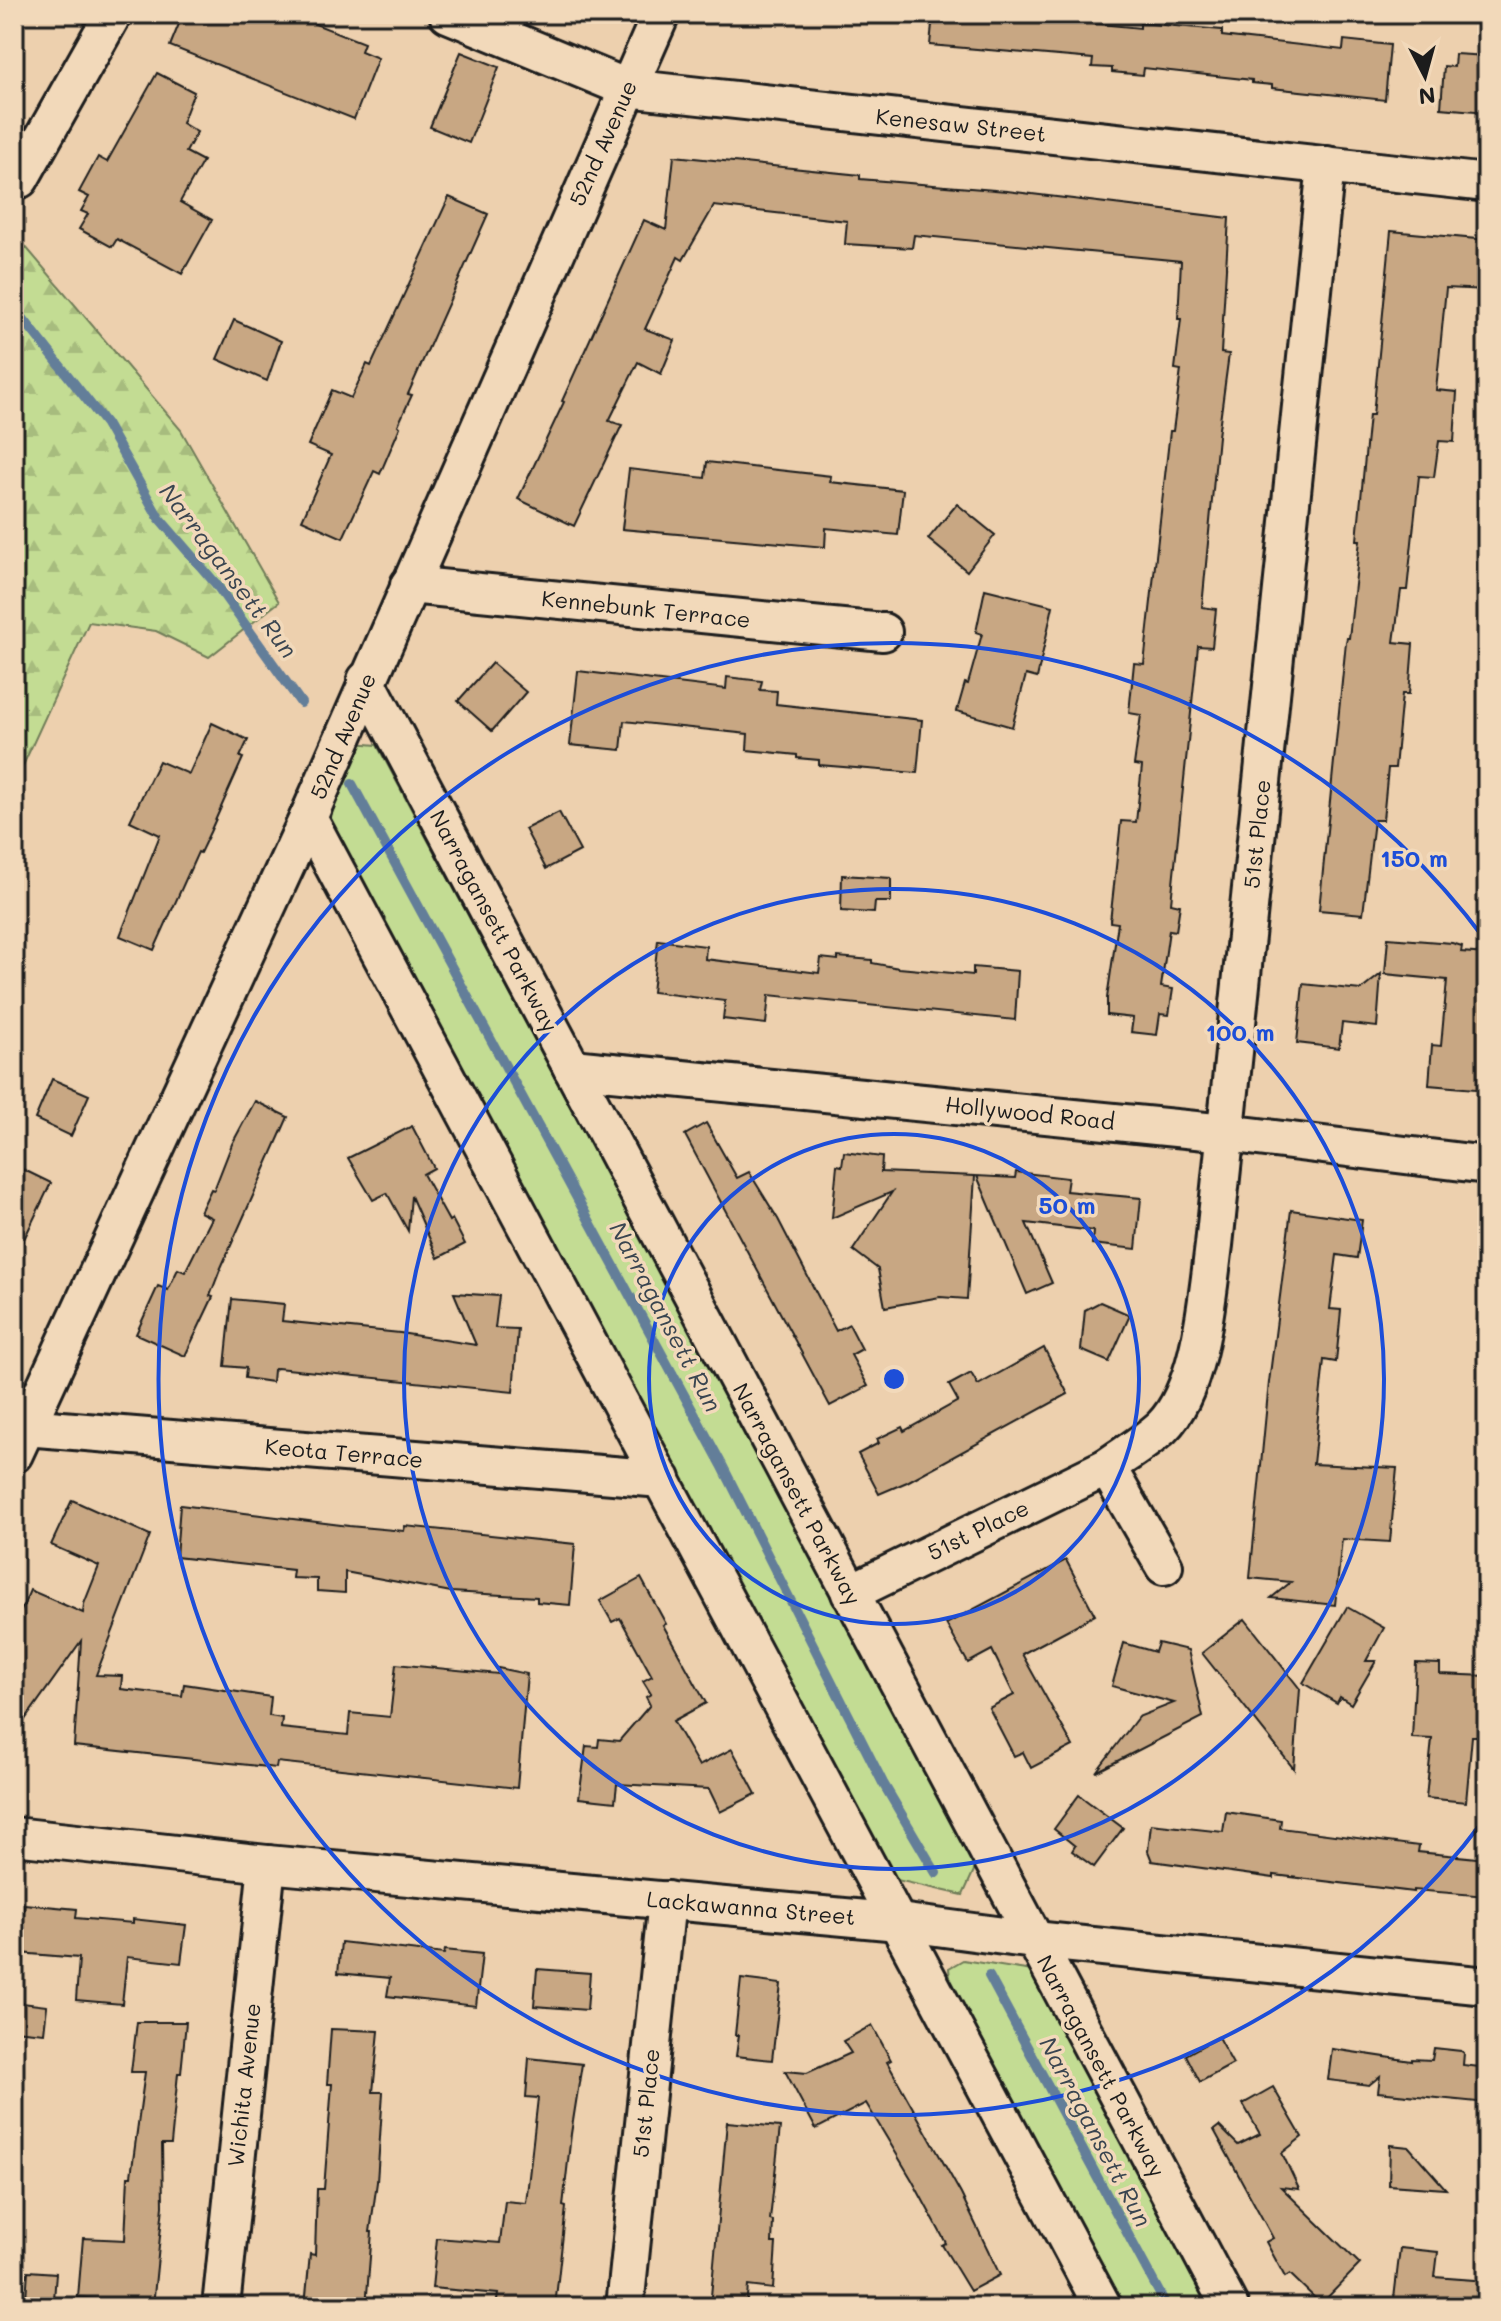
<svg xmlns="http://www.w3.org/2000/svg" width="1501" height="2321" font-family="Mali,sans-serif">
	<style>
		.forest { fill: url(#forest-firs); stroke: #707c58; stroke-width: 2 }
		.green { fill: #c3dc93; stroke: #707c58; stroke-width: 2 }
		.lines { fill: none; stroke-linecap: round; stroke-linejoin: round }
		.stream { stroke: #647e99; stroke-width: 10 }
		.building { fill: #c8a783; stroke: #1c1c1c; stroke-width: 2 }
		.minor-casing { stroke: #1c1c1c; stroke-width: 42 }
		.minor { stroke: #f2d9ba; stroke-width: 36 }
		.ring { fill: none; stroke: #1d4ed8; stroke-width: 4 }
		.labels { text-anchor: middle; stroke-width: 7; stroke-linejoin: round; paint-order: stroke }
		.street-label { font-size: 22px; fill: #1c1c1c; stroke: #f2d9ba }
		.water-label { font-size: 24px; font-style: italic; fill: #3a4550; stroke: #f2d9ba }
		.centre { fill: #1d4ed8; stroke: #f2d9ba; stroke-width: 4 }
		.ring-label { font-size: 24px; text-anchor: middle; font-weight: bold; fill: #1d4ed8; stroke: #f2d9ba; stroke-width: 7; stroke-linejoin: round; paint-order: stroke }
	</style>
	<defs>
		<pattern id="forest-firs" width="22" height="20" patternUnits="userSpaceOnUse" patternTransform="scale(2)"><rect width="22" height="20" fill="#c3dc93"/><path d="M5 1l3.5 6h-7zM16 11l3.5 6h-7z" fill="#a7bc7e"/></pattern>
	</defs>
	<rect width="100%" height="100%" fill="#edd0ae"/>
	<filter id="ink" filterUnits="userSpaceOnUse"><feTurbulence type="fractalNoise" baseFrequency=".0125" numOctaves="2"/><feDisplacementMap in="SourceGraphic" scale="16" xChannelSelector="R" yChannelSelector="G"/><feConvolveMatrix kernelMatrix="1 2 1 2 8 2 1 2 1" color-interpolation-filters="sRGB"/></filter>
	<g filter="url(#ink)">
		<polygon class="forest" points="14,233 181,430 279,602 209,657 156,631 89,622 14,785"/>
		<g class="green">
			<polygon points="354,743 377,745 976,1866 963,1895 888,1878 328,827"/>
			<polygon points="963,1960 1032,1971 1211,2307 1119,2307 951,1992 949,1968"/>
		</g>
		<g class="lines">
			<g class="stream">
				<polyline points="14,307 106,424 159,518 216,584 301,703"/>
				<polyline points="352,784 722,1465 883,1783 936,1873"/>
				<polyline points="989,1976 1167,2307"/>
			</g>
		</g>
		<g class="building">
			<polygon points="183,14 301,14 316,21 315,24 364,43 361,51 378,58 354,119 170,46"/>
			<polygon points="933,14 1072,14 1071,21 1140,28 1140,23 1222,30 1222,36 1343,50 1344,40 1390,45 1385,100 1272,88 1272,85 1252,83 1252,80 1144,68 1143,75 1112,72 1112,68 1092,67 1093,59 930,45"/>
			<polygon points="461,52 499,67 469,143 430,127"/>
			<polygon points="1455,54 1487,56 1487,112 1441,108 1444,66 1454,67"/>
			<polygon points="157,73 194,92 182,123 197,132 186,152 203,161 180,202 212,220 182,274 117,239 112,247 79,229 88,214 81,211 89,197 79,192 98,157 107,162"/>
			<polygon points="674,156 860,175 860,179 1007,191 1229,218 1221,353 1229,354 1218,436 1202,607 1216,609 1212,647 1198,646 1171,903 1180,905 1176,931 1169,930 1161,987 1173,989 1169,1015 1160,1014 1157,1035 1131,1032 1133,1018 1107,1015 1107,998 1118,923 1110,922 1121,821 1136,822 1142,766 1134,765 1141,715 1129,713 1134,663 1144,664 1170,431 1173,431 1181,370 1175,369 1181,319 1178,319 1181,261 914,235 912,248 845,244 847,221 714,206 683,260 678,257 645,329 675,340 661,374 638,362 609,421 622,425 574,526 518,499 564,402 562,401 644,220 666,230"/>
			<polygon points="449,197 488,214 408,394 412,395 398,425 400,427 380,474 374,471 343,538 302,520 331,455 308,445 332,390 351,398 367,364 371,366"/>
			<polygon points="1391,231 1487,240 1487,290 1446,288 1436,390 1457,392 1454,442 1439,441 1434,477 1419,476 1407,590 1401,590 1394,642 1413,644 1409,694 1402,694 1395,768 1388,768 1383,820 1374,820 1363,914 1319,910 1346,642 1347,638 1349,638 1360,540 1357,540 1369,415 1373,415"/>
			<polygon points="234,320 281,341 267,381 217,359"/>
			<polygon points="707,462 831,476 830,482 903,490 898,535 826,528 825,547 622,529 629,469 705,478"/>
			<polygon points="957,504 995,535 967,571 928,539"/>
			<polygon points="985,589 1053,606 1037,678 1026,675 1012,727 957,711 965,683 968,684 982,634 976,632"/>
			<polygon points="492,663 526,692 492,731 458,701"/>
			<polygon points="578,671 726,689 727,677 762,681 760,690 777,691 776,704 922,720 917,773 819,765 819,760 797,758 797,755 747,750 748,734 624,721 621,750 570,745"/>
			<polygon points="212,723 248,740 240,757 243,758 210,832 200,853 198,852 154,950 120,936 160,835 130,821 159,761 189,774"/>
			<polygon points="559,812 580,851 546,869 525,829"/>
			<polygon points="842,875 891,878 891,902 875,902 874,913 841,911"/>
			<polygon points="1388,938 1452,943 1462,946 1461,952 1487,954 1487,1090 1429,1085 1432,1045 1441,1046 1447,980 1385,974"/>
			<polygon points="658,940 706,946 705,959 819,973 821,958 838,960 838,957 872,960 872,963 899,968 973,975 973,967 1018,971 1015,1020 769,995 766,1024 723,1019 725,1001 652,992"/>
			<polygon points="1381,974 1377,1027 1342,1023 1339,1048 1297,1043 1303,984 1361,990"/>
			<polygon points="52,1079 89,1095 71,1136 35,1119"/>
			<polygon points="255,1101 288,1117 220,1270 210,1296 213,1297 185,1356 136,1334 158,1286 168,1290 178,1269 185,1272 212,1218 200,1212 211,1189 214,1190 232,1144"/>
			<polygon points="706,1123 737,1178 749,1172 778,1219 836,1331 849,1324 862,1349 851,1355 868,1386 830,1406 685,1135"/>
			<polygon points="412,1126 434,1168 423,1174 449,1221 452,1219 465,1244 438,1258 411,1196 408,1231 387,1193 373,1200 348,1158"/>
			<polygon points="844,1152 882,1157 881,1172 975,1176 967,1299 940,1297 885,1307 878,1269 853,1250 892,1192 832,1218 837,1165 842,1166"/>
			<polygon points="14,1165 51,1183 14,1260"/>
			<polygon points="1016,1172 1068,1178 1066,1191 1141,1198 1136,1249 1092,1244 1093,1231 1026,1223 1052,1283 1027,1294 977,1176 1015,1178"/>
			<polygon points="1291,1210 1362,1220 1357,1258 1337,1255 1330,1309 1341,1310 1336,1362 1324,1360 1313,1464 1397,1468 1390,1542 1342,1539 1335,1605 1271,1598 1291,1582 1250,1578 1269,1382"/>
			<polygon points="454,1293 499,1296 495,1328 518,1329 513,1392 277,1368 273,1370 272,1382 245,1378 246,1368 225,1366 232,1299 284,1304 282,1321 400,1333 476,1345"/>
			<polygon points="1100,1302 1130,1315 1109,1362 1081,1350 1085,1310"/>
			<polygon points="1044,1348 1068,1394 907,1482 879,1494 858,1454 879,1443 877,1439 902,1427 904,1431 958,1401 949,1385 971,1373 978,1385"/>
			<polygon points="72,1500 150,1535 96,1675 122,1676 121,1689 182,1696 184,1684 271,1697 269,1716 282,1718 281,1728 348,1735 350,1713 390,1717 396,1664 498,1674 498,1668 527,1674 517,1788 277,1762 276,1768 74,1746 81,1641 14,1735 14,1627 30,1590 83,1613 84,1604 99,1566 51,1545"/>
			<polygon points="180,1505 349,1526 404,1531 405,1526 575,1544 570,1605 537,1602 537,1597 451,1592 345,1572 345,1593 317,1591 317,1579 292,1578 293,1570 176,1557"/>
			<polygon points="1066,1560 1095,1615 1022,1654 1073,1746 1031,1768 1023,1752 1014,1756 989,1708 1014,1695 992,1650 968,1663 946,1624"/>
			<polygon points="641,1578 666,1624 663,1625 706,1703 673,1721 699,1766 732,1749 756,1794 720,1812 709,1789 617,1784 615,1802 579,1798 586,1746 598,1747 599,1739 619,1741 650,1705 646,1697 651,1694 643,1681 652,1676 620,1618 612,1622 600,1601"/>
			<polygon points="1347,1607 1384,1628 1366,1661 1376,1661 1351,1704 1340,1697 1337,1703 1303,1683"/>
			<polygon points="1245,1619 1300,1689 1294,1769 1202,1653"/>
			<polygon points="1124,1643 1155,1652 1158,1643 1188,1650 1203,1717 1096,1772 1138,1717 1174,1703 1112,1686"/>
			<polygon points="1416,1663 1440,1664 1440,1674 1487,1676 1487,1736 1472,1736 1466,1802 1426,1798 1432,1739 1412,1738"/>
			<polygon points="1079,1795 1123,1828 1094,1867 1072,1851 1075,1846 1054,1829"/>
			<polygon points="1226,1812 1281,1820 1280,1828 1419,1846 1418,1852 1487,1859 1487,1896 1414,1890 1414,1892 1274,1875 1274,1878 1152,1861 1148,1851 1151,1824 1223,1832"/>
			<polygon points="24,1904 77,1909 76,1918 133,1923 133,1919 186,1925 181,1963 127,1957 122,2004 76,2000 79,1958 19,1953"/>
			<polygon points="341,1942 444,1954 445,1950 482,1954 476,2006 387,1996 390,1978 338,1973"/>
			<polygon points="537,1969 590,1973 587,2010 534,2006"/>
			<polygon points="741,1979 781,1984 772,2060 736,2056 739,2035 735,2035"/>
			<polygon points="14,2002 47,2006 44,2033 14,2030"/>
			<polygon points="137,2022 186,2022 181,2073 178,2073 171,2144 162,2144 163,2206 153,2306 78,2297 83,2238 125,2240 128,2176 131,2176 145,2072 131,2072"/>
			<polygon points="872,2025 891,2060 887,2062 961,2194 1000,2275 970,2291 942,2245 946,2243 912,2180 866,2103 816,2129 785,2071 807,2073 851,2053 843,2041"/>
			<polygon points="331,2029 379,2031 373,2092 383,2092 377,2182 370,2232 372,2232 366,2307 305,2306 310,2254 315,2255 317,2189 324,2189 332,2084 327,2084"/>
			<polygon points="1218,2037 1233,2064 1200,2082 1186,2055"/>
			<polygon points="1434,2048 1461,2051 1464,2053 1463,2065 1487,2068 1487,2103 1378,2092 1380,2076 1369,2085 1328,2080 1332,2049 1412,2061 1412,2059 1432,2060"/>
			<polygon points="529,2058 582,2064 571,2134 563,2206 566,2207 555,2307 496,2307 498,2294 432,2288 437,2238 500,2243 505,2201 526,2203 538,2098 526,2097"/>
			<polygon points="1273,2087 1302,2137 1282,2153 1299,2189 1281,2187 1360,2264 1321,2304 1290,2274 1285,2277 1266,2242 1273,2238 1214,2130 1219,2126 1238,2145 1260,2134 1243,2104"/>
			<polygon points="727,2122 780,2127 770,2220 773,2221 772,2243 776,2243 773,2289 748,2286 746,2307 710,2307"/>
			<polygon points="1390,2145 1409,2147 1446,2189 1389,2185"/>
			<polygon points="1400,2248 1438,2252 1435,2277 1487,2281 1487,2307 1393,2307"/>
			<polygon points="28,2271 56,2273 54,2300 26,2298"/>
		</g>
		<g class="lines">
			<g class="minor-casing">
				<g id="minor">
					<polyline points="448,14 627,88 1487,183"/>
					<polyline points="20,179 113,14"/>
					<polyline points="409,585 883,632"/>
					<polyline points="366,680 1230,2307"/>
					<polyline points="308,818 1103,2307"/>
					<polyline points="572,1068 1226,1133 1487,1165"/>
					<polyline points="25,1427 662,1479"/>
					<polyline points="14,1454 308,818 661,14"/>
					<polyline points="1107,1467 1164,1566"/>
					<path d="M850 1593 1107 1467C1125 1454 1146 1442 1162 1427 1201 1388 1207 1298 1214 1245L1326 165"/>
					<polyline points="14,1836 267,1864 899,1922 1034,1940 1487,1986"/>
					<polyline points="221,2307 267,1864"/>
					<polyline points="625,2307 667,1900"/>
				</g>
			</g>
			<use href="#minor" class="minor"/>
		</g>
	</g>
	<g class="ring">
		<circle cx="894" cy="1379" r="245"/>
		<circle cx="894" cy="1379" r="490"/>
		<path d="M1486 1817A736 736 0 1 1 1486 941"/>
	</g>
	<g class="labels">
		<g class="street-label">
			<text transform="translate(961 125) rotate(6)" y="8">Kenesaw Street</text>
			<text transform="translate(603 143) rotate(-66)" y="8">52nd Avenue</text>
			<text transform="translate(646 609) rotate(6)" y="8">Kennebunk Terrace</text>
			<text transform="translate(343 736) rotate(-67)" y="8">52nd Avenue</text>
			<text transform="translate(1257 834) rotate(-84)" y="8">51st Place</text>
			<text transform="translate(494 921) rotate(62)" y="8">Narragansett Parkway</text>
			<text transform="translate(1030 1113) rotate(6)" y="8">Hollywood Road</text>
			<text transform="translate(344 1453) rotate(5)" y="8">Keota Terrace</text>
			<text transform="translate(797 1494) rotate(62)" y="8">Narragansett Parkway</text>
			<text transform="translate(978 1530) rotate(-26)" y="8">51st Place</text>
			<text transform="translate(751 1908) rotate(5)" y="8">Lackawanna Street</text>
			<text transform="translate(1101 2066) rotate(62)" y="8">Narragansett Parkway</text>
			<text transform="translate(244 2085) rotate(-84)" y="8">Wichita Avenue</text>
			<text transform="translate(646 2103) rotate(-84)" y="8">51st Place</text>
		</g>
		<g class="water-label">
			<text transform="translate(228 571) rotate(53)" y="8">Narragansett Run</text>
			<text transform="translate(665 1317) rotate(62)" y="8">Narragansett Run</text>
			<text transform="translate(1095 2132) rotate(62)" y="8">Narragansett Run</text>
		</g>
	</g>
	<circle cx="894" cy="1379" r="12" class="centre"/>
	<g class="ring-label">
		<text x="1414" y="867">150 m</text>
		<text x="1240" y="1041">100 m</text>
		<text x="1067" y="1214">50 m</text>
	</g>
	<rect width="1501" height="2321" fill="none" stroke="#f2d9ba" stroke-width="48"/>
	<rect x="24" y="24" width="1453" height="2273" fill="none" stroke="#1c1c1c" stroke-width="3" filter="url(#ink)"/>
	<g transform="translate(1425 76) rotate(174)" stroke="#f2d9ba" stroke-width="6" paint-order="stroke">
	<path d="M0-6L14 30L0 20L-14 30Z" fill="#1c1c1c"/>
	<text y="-12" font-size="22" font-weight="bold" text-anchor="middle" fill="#1c1c1c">N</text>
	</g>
</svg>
